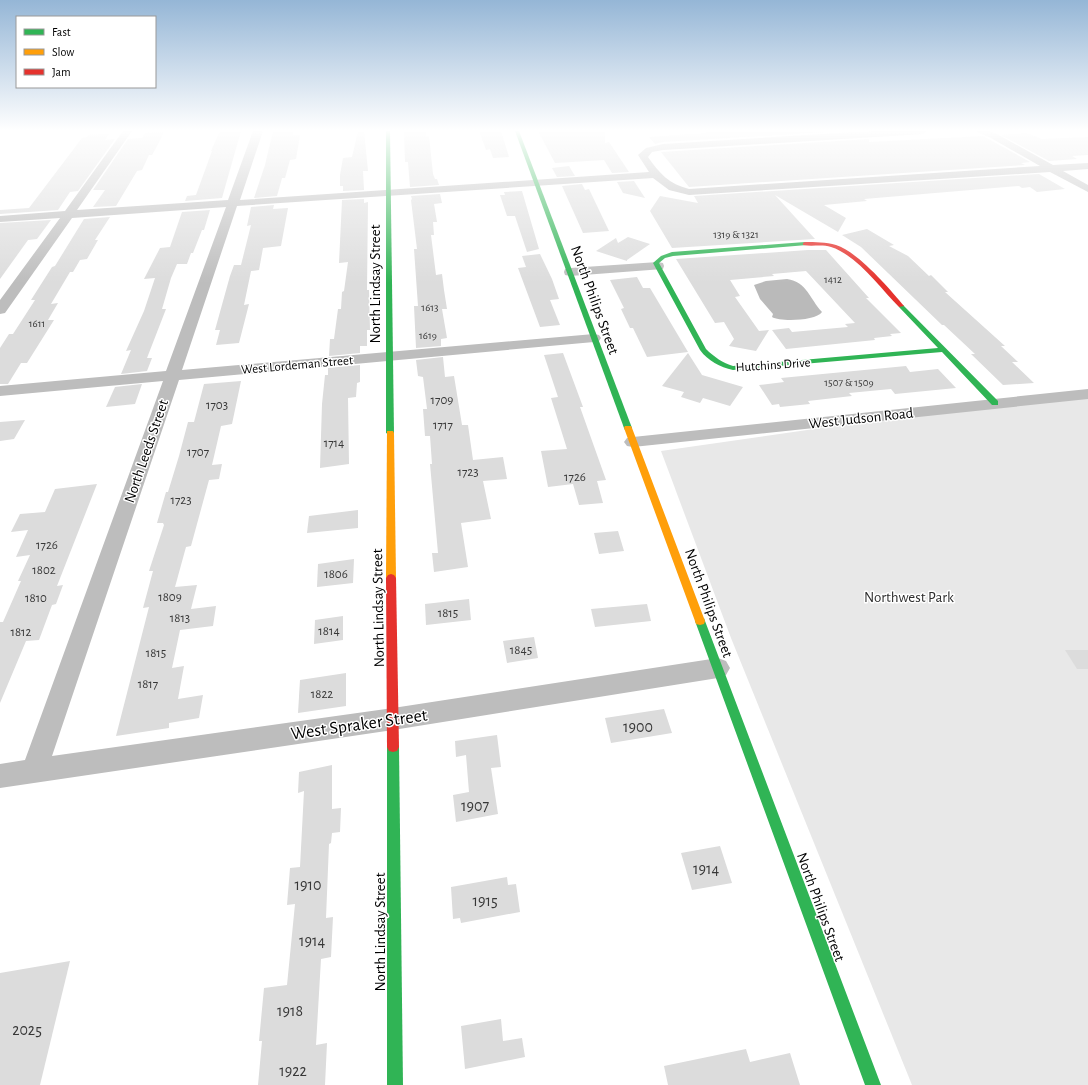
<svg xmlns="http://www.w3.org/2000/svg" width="1088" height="1085" font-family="'Alegreya Sans',sans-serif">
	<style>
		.green { fill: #e8e8e8 }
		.water { fill: #bababa }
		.building { fill: #dcdcdc }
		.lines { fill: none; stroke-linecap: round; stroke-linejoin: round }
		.street { fill: #bdbdbd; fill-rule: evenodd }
		.fast { fill: #30b455; fill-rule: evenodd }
		.slow { fill: #ff9f0a; fill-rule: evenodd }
		.jam { fill: #e5322d; fill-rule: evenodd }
		.labels { text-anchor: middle; stroke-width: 3; stroke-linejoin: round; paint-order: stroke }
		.far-number-label { font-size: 11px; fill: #373737 }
		.far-street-label { font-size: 13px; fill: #000; stroke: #fff }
		.number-label { font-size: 13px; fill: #373737 }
		.street-label { font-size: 15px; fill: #000; stroke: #fff }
		.park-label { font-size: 15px; fill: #2d2d2d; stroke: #fff }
		.near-number-label { font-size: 16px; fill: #373737 }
		.near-street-label { font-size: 18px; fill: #000; stroke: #fff }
	</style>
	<rect width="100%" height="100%" fill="#fff"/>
	<polygon class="green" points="1088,394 1088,1085 912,1085 731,638 661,451 995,403"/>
	<path class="water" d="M787 279C807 282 810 299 822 312 816 321 780 322 772 317L773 314 760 299 754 285 766 281Z"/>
	<g class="building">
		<polygon points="220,131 241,131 222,198 185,201 187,196 196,195 212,151 211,151"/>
		<polygon points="273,131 293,131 293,135 300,135 296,159 290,160 285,178 282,178 277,196 254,198 265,165"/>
		<polygon points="358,131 364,131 368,171 363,171 364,190 343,191 343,186 340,186 340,175 343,158 352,157"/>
		<polygon points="404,131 426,131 426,137 429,136 433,174 435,179 437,179 439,185 410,187 408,162 405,162"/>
		<polygon points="479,131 501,131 509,157 493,158 490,149 486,150"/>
		<polygon points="538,131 605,131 605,143 609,142 629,172 612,173 604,160 555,163"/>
		<polygon points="705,131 844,131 663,142 655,144 649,137 707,133"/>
		<polygon points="164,132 156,148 152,155 149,155 142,170 137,171 116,206 93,207 105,190 93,190 128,139 142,138 145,133"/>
		<polygon points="1026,133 1042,139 1088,137 1088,155 1072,156 1077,159 1049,161 1001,135"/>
		<polygon points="109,134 105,140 115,139 78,191 70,192 58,210 0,214 0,210 29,208 82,138 87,137 88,135"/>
		<polygon points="983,136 1030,162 1021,163 1025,165 689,187 661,152 869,139 869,142"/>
		<polygon points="569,166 575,176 557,177 552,168"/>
		<polygon points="1039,174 1065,189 1037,192 1030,187 1022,188 1019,186 864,199 867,201 824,205 846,218 838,232 775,195 815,239 672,248 650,211 660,196 698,203 694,196"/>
		<polygon points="634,181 645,198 623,193 617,182"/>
		<polygon points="582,184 585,190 589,189 609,231 583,233 562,186"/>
		<polygon points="522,191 539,249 527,252 515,216 507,216 500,195 505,195 504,192"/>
		<polygon points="440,194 442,203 434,204 437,222 433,222 434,235 431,235 436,275 442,274 444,290 447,309 442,309 447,338 441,339 441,346 416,348 414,306 418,306 414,249 417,249 411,200 412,199 411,196"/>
		<polygon points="364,199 364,203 368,202 367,290 369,290 370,330 367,330 367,346 360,346 360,353 329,356 330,339 334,339 338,309 341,309 342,292 344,291 348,262 339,263 342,200"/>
		<polygon points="274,205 273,209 288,208 281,246 263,248 259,270 251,271 244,305 249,304 239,343 216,345 220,330 215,330 230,276 234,265 241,265 251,225 247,226 251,207"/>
		<polygon points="210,210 204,230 202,230 193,253 191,253 187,264 177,264 171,278 162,309 166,309 147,358 152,358 147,371 121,374 131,350 126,351 144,311 155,278 144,279 160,248 170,247 182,212"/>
		<polygon points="110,217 95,240 98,240 87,259 80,260 73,272 70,272 51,304 58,303 48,320 54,320 27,363 21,363 8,384 0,384 0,348 9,334 13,334 35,300 31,300 52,267 55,266 84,219"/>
		<polygon points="51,220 37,239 28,240 0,279 0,223"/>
		<polygon points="867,229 894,245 889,246 908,256 929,276 931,275 948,292 945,292 1005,346 1001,346 1018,362 1012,362 1034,383 1003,385 971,354 975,354 944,325 942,325 861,247 842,235"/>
		<polygon points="628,237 650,244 627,260 627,261 596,251 616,238 618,243"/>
		<polygon points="808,250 826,250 869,298 866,298 901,333 890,334 892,336 874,338 875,340 786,349 772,330 789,328 792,332 848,327 845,324 855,323 806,271 772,274 774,276 730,280 740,296 735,297 759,331 769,330 756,351 729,346 734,339 724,322 715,323 676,259"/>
		<polygon points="540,254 552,279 559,299 550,300 560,325 540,327 518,268 526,267 522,256"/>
		<polygon points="637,277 643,288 650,288 688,352 647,357 633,328 630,328 621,309 624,308 610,280"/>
		<polygon points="563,353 583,407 580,407 606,480 597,481 603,503 579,505 573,484 548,487 541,451 567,449 551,398 558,397 544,355"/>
		<polygon points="688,353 702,375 743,387 730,406 703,398 700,403 681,397 684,392 662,386"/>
		<polygon points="443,357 445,377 454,376 462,425 468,425 473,460 503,457 507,479 483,481 491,519 461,523 468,567 434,572 432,553 438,553 430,464 432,464 430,436 425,436 423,409 427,409 423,377 418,376 416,360"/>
		<polygon points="360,365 360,382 357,383 356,397 348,398 349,464 320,468 322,404 325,375 328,375 328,368"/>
		<polygon points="906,366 910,372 938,369 956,388 895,394 891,389 849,393 852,396 808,401 810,404 780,407 779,404 772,405 759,385 784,382 781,378"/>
		<polygon points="241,381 232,424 221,426 212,465 222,464 219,479 209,480 191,546 186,547 175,587 197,585 191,609 216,606 213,626 180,630 172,668 184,666 178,699 203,695 199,718 169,723 169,728 116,736 149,607 143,608 153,571 149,571 164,525 163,523 157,523 166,492 168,492 179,456 188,422 194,422 204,384"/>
		<polygon points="142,384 135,404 106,407 115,387"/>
		<polygon points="25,420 14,439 0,441 0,422"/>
		<polygon points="97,484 57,586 63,585 56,604 52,605 39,640 26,641 0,703 0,622 3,622 21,581 18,581 30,555 16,557 28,530 11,532 20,514 45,512 55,489"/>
		<polygon points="358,510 358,528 307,533 309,516"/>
		<polygon points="618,531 624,551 599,554 594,533"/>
		<polygon points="354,559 353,583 317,587 318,564"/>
		<polygon points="469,599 471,620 426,625 425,604"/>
		<polygon points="647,604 651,621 595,627 591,609"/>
		<polygon points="343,616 343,640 314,644 315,620"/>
		<polygon points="534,637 538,658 507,663 503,641"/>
		<polygon points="1065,650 1088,650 1088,669 1077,669"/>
		<polygon points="346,673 346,706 298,713 300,680"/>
		<polygon points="664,709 672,733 611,743 605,718"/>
		<polygon points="497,735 501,767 491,768 498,814 456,822 453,795 469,792 466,755 456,757 455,741"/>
		<polygon points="332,765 332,809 341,808 340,832 332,833 331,843 329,844 326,918 333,917 331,957 321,959 316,1045 327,1043 325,1085 258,1085 262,1041 259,1041 264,988 287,985 295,904 287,905 290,868 300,867 304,791 298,793 299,772"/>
		<polygon points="720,846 732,883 692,890 681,853"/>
		<polygon points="507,877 508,885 516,884 520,912 461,923 460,918 453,919 451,887"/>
		<polygon points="70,961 40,1085 0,1085 0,973"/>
		<polygon points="501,1019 503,1041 522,1038 525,1057 465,1069 461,1026"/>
		<polygon points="746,1049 750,1062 790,1053 800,1085 668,1085 664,1066"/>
	</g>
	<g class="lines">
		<g class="street">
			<path d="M123 131H132L77 210 228 200 253 131H263L240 200 649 172 638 155 646 148 663 144 873 131H927L923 134 663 150 652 152 648 157C659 173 669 184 689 189L1040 166 991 138 975 131H989L997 134 1053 165 1088 163V169L1063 171 1088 185V192L1050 172 689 195 669 190 653 178 237 206 182 370 594 334 599 335 601 338 599 341 594 342 179 380 52 756 393 708 718 658 726 661 730 668 726 675 718 678 393 730 0 788V764L25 760 163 381 0 396V386L166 371 226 207 72 218 5 313 0 314V300L60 218 0 222V216L65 211Z"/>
			<polygon points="658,262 663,263 664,266 663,269 570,276 565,275 564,272 565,269 570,268"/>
			<polygon points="1088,389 1088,399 633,447 627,446 624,442 627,438 633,437"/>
		</g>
		<g class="fast">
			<polygon points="386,131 390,131 394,433 390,435 386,433"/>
			<polygon points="515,131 519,131 632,428 631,430 625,430 624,428"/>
			<path d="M805 242 807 243V245L673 256 665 258 659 263 706 349C714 357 723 363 733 366L938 348 899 307V305H903L998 401V405H992L942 352 733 370C720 367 708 361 700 350L653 263 661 256 672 252Z"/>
			<polygon points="700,617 704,618 705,621 881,1085 865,1085 695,621 696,618"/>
			<polygon points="393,742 397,743 399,747 403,1085 387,1085 387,747 389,743"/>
		</g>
		<g class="slow">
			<polygon points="625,426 631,426 632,428 705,621 704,624 700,625 696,624 695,621 624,428"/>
			<polygon points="387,431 393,431 394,433 396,578 394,581 388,581 386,578"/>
		</g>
		<g class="jam">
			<path d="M805 242C815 242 826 242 836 245 858 252 889 288 904 306L899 307C881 289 857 255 831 247 822 244 812 247 803 245V243Z"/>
			<polygon points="391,574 394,575 396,578 399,747 397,751 393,752 389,751 387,747 386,578 388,575"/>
		</g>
	</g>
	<linearGradient id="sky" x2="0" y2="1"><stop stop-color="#95b6d6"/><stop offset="0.46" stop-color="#fff"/><stop offset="1" stop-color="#fff" stop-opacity="0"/></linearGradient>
	<rect width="1088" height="283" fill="url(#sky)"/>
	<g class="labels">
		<g class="far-number-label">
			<text x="736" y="238">1319 &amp; 1321</text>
			<text x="833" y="283">1412</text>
			<text x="430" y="311">1613</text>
			<text x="37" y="327">1611</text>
			<text x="428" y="339">1619</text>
			<text x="849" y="386">1507 &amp; 1509</text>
		</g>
		<g class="far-street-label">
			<text transform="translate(297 364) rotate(-5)" y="5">West Lordeman Street</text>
			<text transform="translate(773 364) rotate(-4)" y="5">Hutchins Drive</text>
		</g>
		<g class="number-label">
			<text x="442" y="404">1709</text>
			<text x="217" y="409">1703</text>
			<text x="443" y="429">1717</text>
			<text x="334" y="447">1714</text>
			<text x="198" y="456">1707</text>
			<text x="468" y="476">1723</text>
			<text x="575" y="481">1726</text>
			<text x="181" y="504">1723</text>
			<text x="47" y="549">1726</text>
			<text x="44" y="574">1802</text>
			<text x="336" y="578">1806</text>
			<text x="170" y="601">1809</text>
			<text x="36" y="602">1810</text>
			<text x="448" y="617">1815</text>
			<text x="180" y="622">1813</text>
			<text x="329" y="635">1814</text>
			<text x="21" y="636">1812</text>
			<text x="521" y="654">1845</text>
			<text x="156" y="657">1815</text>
			<text x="148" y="688">1817</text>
			<text x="322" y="698">1822</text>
		</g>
		<g class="street-label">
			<text transform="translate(375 284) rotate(-90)" y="5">North Lindsay Street</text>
			<text transform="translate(595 300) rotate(70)" y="5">North Philips Street</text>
			<text transform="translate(861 418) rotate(-6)" y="5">West Judson Road</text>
			<text transform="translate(146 451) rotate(-71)" y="5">North Leeds Street</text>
			<text transform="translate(709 603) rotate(70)" y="5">North Philips Street</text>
			<text transform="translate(378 608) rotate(-91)" y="5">North Lindsay Street</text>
			<text transform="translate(821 907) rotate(70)" y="5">North Philips Street</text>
			<text transform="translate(380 932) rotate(-90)" y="5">North Lindsay Street</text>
		</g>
		<g class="park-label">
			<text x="909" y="602">Northwest Park</text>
		</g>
		<g class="near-number-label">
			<text x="638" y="732">1900</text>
			<text x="475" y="811">1907</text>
			<text x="706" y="874">1914</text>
			<text x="308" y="890">1910</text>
			<text x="485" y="906">1915</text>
			<text x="312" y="946">1914</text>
			<text x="290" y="1016">1918</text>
			<text x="27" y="1035">2025</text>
			<text x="293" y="1076">1922</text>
		</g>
		<g class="near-street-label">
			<text transform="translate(359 724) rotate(-8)" y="6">West Spraker Street</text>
		</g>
	</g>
	<rect x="16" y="16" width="140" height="72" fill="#ffffff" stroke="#999999"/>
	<rect x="24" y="29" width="20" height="6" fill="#30b455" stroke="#999999"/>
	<text x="52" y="36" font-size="12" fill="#000000">Fast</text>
	<rect x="24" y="49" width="20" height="6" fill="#ff9f0a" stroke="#999999"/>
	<text x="52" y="56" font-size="12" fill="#000000">Slow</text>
	<rect x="24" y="69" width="20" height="6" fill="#e5322d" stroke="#999999"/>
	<text x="52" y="76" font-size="12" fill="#000000">Jam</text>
</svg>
